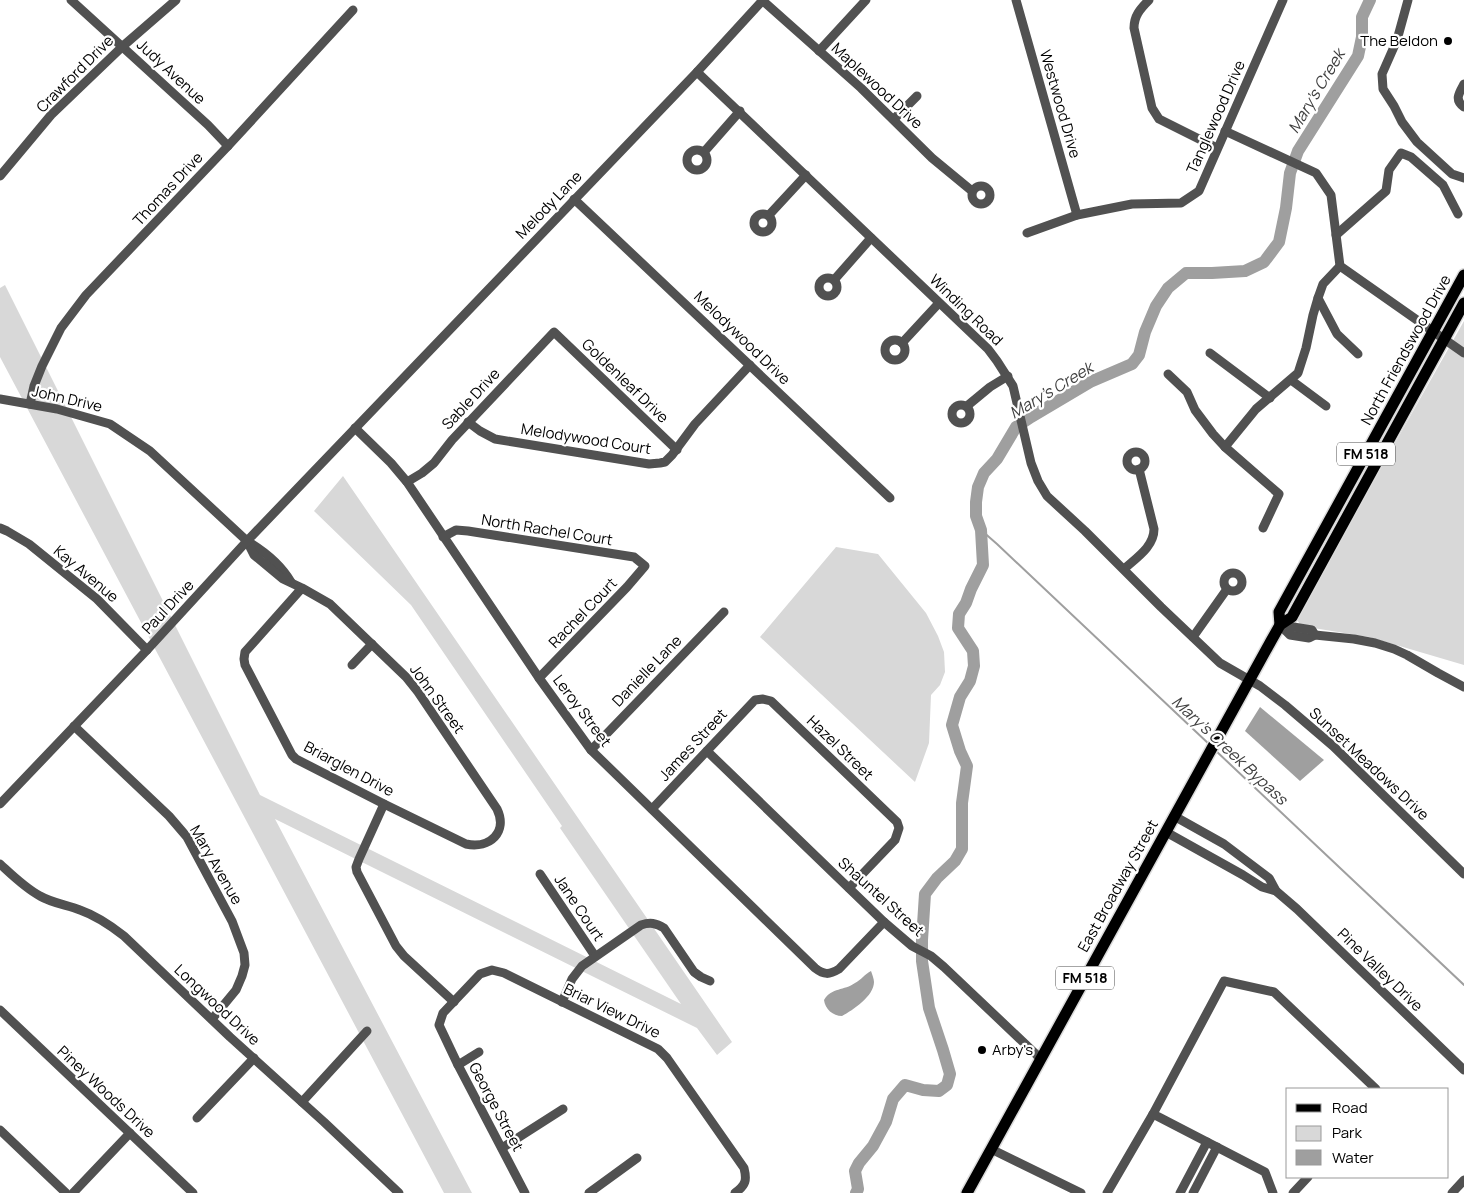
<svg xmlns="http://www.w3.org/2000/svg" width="1464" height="1193" font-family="Manrope,sans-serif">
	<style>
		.green { fill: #d8d8d8 }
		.water { fill: #9f9f9f }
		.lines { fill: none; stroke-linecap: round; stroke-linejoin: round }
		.stream { stroke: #9f9f9f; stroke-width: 2 }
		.river { stroke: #9f9f9f; stroke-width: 12 }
		.major-casing { stroke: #dbdbdb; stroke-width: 14 }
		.minor { stroke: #515151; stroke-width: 9 }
		.major { stroke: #000; stroke-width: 11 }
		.poi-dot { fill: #000; stroke: #fff; stroke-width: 2 }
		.labels { text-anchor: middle; stroke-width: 4.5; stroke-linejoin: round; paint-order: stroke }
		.shield { fill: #fff; stroke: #4c4c4c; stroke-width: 1 }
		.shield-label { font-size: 14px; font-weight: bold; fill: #000 }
		.poi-label { font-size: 15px; fill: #000; stroke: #fff; text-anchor: end }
		.street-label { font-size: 15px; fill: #000; stroke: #fff }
		.water-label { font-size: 16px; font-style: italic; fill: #404040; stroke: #fff }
	</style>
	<rect width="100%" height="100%" fill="#fff"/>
	<g class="green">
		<polygon points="5,285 260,795 681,1004 560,828 562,826 411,605 314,511 343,476 732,1042 717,1055 697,1028 275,819 472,1193 444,1193 0,357 0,288"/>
		<polygon points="1464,321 1464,665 1369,637 1301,626 1296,618"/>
		<polygon points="836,547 878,554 926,613 938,636 944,652 945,672 940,685 931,695 929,743 915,782 760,637"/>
	</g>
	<g class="water">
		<polygon points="1260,707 1324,760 1300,781 1245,731"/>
		<path d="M871 971C872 974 874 979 874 982 874 996 853 1010 842 1016 833 1016 825 1009 824 1000 832 987 844 991 855 983 861 980 865 974 871 971Z"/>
	</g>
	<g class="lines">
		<g class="stream">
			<polyline points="981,530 997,544 1210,745"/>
			<polyline points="1215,750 1464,985"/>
		</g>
		<polyline class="river" points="856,1193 858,1189 855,1171 859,1163 873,1146 886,1122 893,1099 905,1085 923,1090 939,1091 947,1085 950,1074 943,1050 929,1008 922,961 922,940 925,894 937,878 955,861 962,849 962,803 967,766 960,751 952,725 960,697 970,681 974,666 973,651 958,628 959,614 966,603 971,589 983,565 981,530 976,516 976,502 978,487 984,473 997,459 1016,427 1031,417 1090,382 1132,364 1139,355 1145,332 1156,306 1168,288 1186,273 1212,273 1245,271 1264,262 1279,242 1286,208 1290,173 1298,151 1358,56 1362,37 1362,17 1370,0"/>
		<g class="major-casing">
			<g id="major">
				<polyline points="1280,625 1279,612 1464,275"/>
				<polyline points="967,1193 1271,641 1280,625 1292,617 1464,303"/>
			</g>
		</g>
		<g class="minor">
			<polyline points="71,0 208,125 228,146"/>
			<polyline points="762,0 861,88 932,158 972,191"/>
			<polyline points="1016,0 1077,215"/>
			<path d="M1149 0C1140 9 1134 16 1134 28L1152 108 1159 119 1217 148"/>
			<polyline points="1408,0 1397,40 1382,74 1383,89 1394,106 1402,122 1417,142 1452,174 1464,178"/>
			<polyline points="819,51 866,0"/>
			<polyline points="697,72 988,349 997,361 1013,386 1031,463 1038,481 1047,496 1085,531 1161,607 1220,663 1260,686 1285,705 1333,746 1464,874"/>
			<path d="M1464 84C1459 93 1454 100 1464 107"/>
			<polyline points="894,119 917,96"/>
			<polyline points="1225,131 1316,173 1331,195 1340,266 1464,353"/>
			<circle cx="697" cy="160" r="10"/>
			<polyline points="704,152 740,111"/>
			<polyline points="0,176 51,115 123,46 176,0"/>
			<circle cx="981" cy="195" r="9"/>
			<polyline points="574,199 890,498"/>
			<circle cx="763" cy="223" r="9"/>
			<polyline points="769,215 806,175"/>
			<polyline points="1027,233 1077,215 1132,204 1181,203 1199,191 1283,0"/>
			<polyline points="1336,235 1386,191 1389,170 1401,153 1411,157 1443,185 1458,214"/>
			<polyline points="1340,266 1323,284 1318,298 1337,334 1358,354"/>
			<circle cx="828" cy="287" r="9"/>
			<polyline points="834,280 871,238"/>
			<circle cx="895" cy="350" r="10"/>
			<polyline points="902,343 939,303"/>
			<polyline points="1210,353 1270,398"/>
			<polyline points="1168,374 1187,392 1195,410 1213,434 1225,447 1279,494 1263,528"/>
			<polyline points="1291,380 1326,406"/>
			<path d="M0 399 57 409 110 424 150 451 247 541C264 551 281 565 291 582"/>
			<polyline points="30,404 34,386 42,366 61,328 86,295 228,146 353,10"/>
			<circle cx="961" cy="414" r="9"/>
			<polyline points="967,406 990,387 1008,376"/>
			<polyline points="468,422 480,431 495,439 649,464 660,463 665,462 672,455 695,424 750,365"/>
			<path d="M355 428 391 463 407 482 539 678 591 750 815 968C824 975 829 975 839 969L884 922"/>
			<polyline points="1225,447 1256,409 1298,373 1306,348 1313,315 1318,298"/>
			<circle cx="1136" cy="461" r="9"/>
			<polyline points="407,482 422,473 434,463 452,440 554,332 677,450"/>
			<polyline points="0,528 7,531 29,544 97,599 147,650"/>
			<polyline points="443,537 456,530 468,531 634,557 645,566 627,587 539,678"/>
			<path d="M247 541 254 555 283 579 302 588 330 604 406 677 418 692 497 809C508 832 490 849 466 844L384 804 296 759 292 755 245 665 244 659 245 652 302 588"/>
			<path d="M1124 569C1136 558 1154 547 1154 529L1139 469"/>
			<circle cx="1233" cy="582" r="9"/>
			<polyline points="1280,625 1290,635 1309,638 1315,635 1354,639 1375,643 1394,649 1407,655 1438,673 1464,687"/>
			<polyline points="1281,625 1312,630 1315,635"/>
			<polyline points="1193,637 1227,589"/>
			<polyline points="352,665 372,644"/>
			<polyline points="74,726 169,816 187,837 232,921 244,953 245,965 242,976 236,990 212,1019"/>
			<polyline points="591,750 724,612"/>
			<polyline points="707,751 884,922 912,946 931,956 944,967 1041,1059"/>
			<polyline points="0,804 147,650 247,541 697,72 763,0"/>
			<polyline points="384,804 359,859 356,867 357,872 396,946 404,956 454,1002"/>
			<polyline points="652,809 755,700 763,699 771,701 897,822 899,828 895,840 849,888"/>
			<polyline points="1174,816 1224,844 1269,878 1276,891 1297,909 1464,1070"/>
			<polyline points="1166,832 1243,875 1262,887 1276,891"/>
			<path d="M0 864C12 875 25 888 40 896 52 903 67 905 80 910 97 916 110 925 124 936L230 1037 324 1122 399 1193"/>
			<polyline points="540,874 595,956"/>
			<path d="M562 1002 572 979 582 966 641 925C650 922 656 923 664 928L694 972 701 977 710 981"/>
			<polyline points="0,1010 193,1193"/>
			<polyline points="458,1065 479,1052"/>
			<polyline points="302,1102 367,1031"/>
			<polyline points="197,1118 254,1058"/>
			<polyline points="0,1130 66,1193"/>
			<polyline points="502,1148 563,1109"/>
			<polyline points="991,1149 1081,1193"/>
			<polyline points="73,1193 130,1133"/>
			<path d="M525 1193 458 1065 439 1025 443 1013 480 974 492 970 504 973 658 1049 667 1058 744 1168C747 1180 746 1185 735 1193"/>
			<polyline points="589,1193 637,1158"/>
			<polyline points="1107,1193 1153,1114"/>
			<polyline points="1180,1193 1207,1142"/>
			<polyline points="1193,1193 1217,1147"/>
			<polyline points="1273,1193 1265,1172 1153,1114 1224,981 1274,992 1376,1089"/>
			<polyline points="1293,1193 1308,1177"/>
			<polyline points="1452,1193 1464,1180"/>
		</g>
		<use href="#major" class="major"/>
	</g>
	<g class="poi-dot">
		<circle cx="1448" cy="41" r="5"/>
		<circle cx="982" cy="1050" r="5"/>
	</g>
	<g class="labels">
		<g class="shield">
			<rect x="1337" y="442.5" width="58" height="23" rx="4"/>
			<rect x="1056" y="966.5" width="58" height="23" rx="4"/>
		</g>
		<g class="shield-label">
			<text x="1366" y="459">FM 518</text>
			<text x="1085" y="983">FM 518</text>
		</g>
		<g class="poi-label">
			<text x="1438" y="46">The Beldon</text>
			<text x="992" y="1055" text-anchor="start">Arby's</text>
		</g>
		<g class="street-label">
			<text transform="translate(171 72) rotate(43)" y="5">Judy Avenue</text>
			<text transform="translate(75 74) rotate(-45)" y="5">Crawford Drive</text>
			<text transform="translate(877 86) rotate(43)" y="5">Maplewood Drive</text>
			<text transform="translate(1060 104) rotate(74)" y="5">Westwood Drive</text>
			<text transform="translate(1216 117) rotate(-66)" y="5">Tanglewood Drive</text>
			<text transform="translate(168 189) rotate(-47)" y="5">Thomas Drive</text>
			<text transform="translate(549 205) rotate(-46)" y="5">Melody Lane</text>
			<text transform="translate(966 310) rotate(44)" y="5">Winding Road</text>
			<text transform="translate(742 338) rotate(44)" y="5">Melodywood Drive</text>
			<text transform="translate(1406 350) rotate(-61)" y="5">North Friendswood Drive</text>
			<text transform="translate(625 381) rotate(44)" y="5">Goldenleaf Drive</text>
			<text transform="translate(67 399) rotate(13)" y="5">John Drive</text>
			<text transform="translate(471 399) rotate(-47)" y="5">Sable Drive</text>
			<text transform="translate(586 439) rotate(9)" y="5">Melodywood Court</text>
			<text transform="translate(547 530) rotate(9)" y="5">North Rachel Court</text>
			<text transform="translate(86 574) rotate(40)" y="5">Kay Avenue</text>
			<text transform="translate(168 607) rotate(-47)" y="5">Paul Drive</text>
			<text transform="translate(583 613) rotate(-46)" y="5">Rachel Court</text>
			<text transform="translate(647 671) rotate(-46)" y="5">Danielle Lane</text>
			<text transform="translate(437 699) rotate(54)" y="5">John Street</text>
			<text transform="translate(582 711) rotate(53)" y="5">Leroy Street</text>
			<text transform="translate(693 745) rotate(-47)" y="5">James Street</text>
			<text transform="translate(840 748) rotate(44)" y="5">Hazel Street</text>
			<text transform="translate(1369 764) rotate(43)" y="5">Sunset Meadows Drive</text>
			<text transform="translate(349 769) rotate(28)" y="5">Briarglen Drive</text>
			<text transform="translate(216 865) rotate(60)" y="5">Mary Avenue</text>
			<text transform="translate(1118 886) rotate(-61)" y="5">East Broadway Street</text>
			<text transform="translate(881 897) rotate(42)" y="5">Shauntel Street</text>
			<text transform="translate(579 908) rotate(56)" y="5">Jane Court</text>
			<text transform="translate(1380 970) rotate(44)" y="5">Pine Valley Drive</text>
			<text transform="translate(217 1005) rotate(43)" y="5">Longwood Drive</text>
			<text transform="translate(612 1011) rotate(26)" y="5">Briar View Drive</text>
			<text transform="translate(106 1092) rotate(43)" y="5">Piney Woods Drive</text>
			<text transform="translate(496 1107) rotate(62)" y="5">George Street</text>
		</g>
		<g class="water-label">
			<text transform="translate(1316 91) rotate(-59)" y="6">Mary's Creek</text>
			<text transform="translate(1051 390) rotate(-31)" y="6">Mary's Creek</text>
			<text transform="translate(1230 750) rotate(43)" y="6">Mary's Creek Bypass</text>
		</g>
	</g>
	<rect x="1286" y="1088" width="162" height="90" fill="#ffffff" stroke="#999999"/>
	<rect x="1296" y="1104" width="25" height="8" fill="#000000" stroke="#999999"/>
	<text x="1332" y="1113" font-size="15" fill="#000000">Road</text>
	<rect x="1296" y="1126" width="25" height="15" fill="#d8d8d8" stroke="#999999"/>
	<text x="1332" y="1138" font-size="15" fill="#000000">Park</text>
	<rect x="1296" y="1150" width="25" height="15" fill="#9f9f9f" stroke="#999999"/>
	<text x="1332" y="1163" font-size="15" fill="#000000">Water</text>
</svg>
